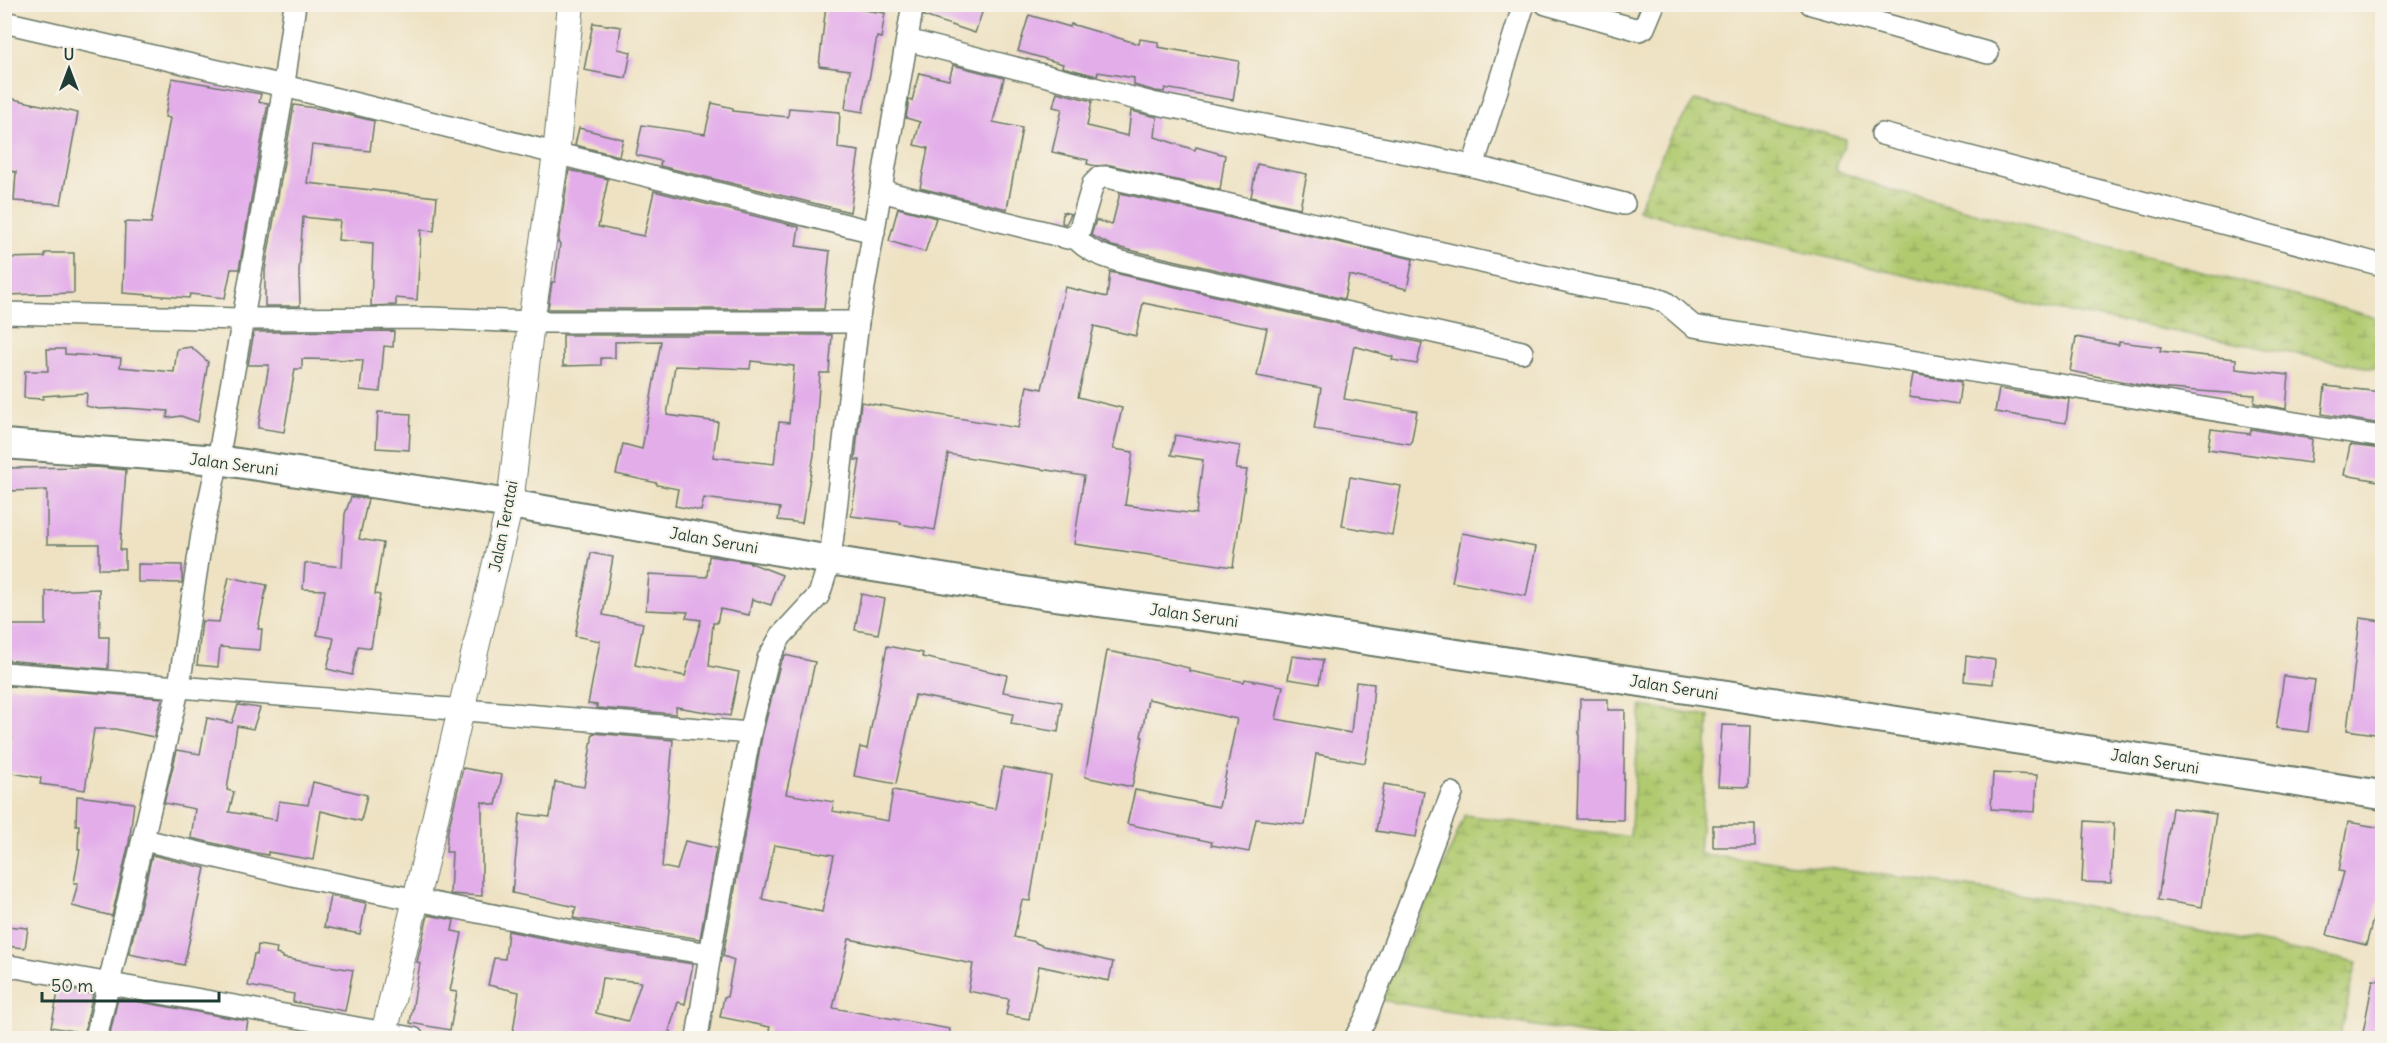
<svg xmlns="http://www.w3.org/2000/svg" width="2387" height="1043" font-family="Delius,sans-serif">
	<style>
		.wetland { fill: url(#wetland-marsh); stroke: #688452; stroke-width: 1.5 }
		.building { fill: #e3adea; fill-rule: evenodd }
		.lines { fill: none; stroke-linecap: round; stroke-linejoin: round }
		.minor-casing { stroke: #677766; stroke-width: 24 }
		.tertiary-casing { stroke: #677766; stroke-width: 28 }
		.secondary-casing { stroke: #677766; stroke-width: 32 }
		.minor { stroke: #fff; stroke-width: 21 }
		.tertiary { stroke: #fff; stroke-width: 26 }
		.secondary { stroke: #fff; stroke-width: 28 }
		.labels { text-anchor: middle; stroke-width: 4.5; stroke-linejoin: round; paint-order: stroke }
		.street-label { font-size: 16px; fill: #1f3d34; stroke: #f7f3e8 }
	</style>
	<defs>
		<pattern id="wetland-marsh" width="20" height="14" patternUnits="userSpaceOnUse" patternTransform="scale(1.5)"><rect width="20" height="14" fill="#b1ca70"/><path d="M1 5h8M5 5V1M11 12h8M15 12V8" fill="none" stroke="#8fa55d"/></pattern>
	</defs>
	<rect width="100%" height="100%" fill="#f7f3e8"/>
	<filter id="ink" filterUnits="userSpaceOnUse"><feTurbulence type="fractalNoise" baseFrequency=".0167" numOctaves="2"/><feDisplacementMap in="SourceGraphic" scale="12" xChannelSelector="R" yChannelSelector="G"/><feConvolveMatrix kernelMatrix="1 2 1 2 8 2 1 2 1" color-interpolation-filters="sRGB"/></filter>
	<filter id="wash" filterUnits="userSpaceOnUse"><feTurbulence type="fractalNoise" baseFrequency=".008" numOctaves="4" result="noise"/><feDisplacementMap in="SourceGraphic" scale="24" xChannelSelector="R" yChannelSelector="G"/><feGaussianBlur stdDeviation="1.35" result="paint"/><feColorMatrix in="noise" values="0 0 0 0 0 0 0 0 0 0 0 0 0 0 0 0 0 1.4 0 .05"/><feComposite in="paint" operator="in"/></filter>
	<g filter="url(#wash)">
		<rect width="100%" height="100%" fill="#eee2c3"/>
		<g class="wetland">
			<polygon points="1695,100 1846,139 1835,170 1890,190 2382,319 2382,370 2036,306 1698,227 1638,210 1669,139"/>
			<polygon points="1641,706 1709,716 1699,854 1835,868 2064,901 2168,925 2357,962 2339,1038 1608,1038 1380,1000 1439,877 1465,815 1630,837"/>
		</g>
		<g id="blocks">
			<g class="building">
				<polygon points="925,4 985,4 975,33 924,16"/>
				<polygon points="826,5 885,13 881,38 877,37 863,112 845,109 850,70 819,66"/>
				<polygon points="1029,15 1070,27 1071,24 1139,44 1140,39 1158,42 1158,47 1239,61 1233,100 1165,88 1164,92 1155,91 1134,85 1134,78 1098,72 1097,76 1062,67 1063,64 1018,51"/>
				<polygon points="593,23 621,27 618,49 631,52 626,78 584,70"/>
				<polygon points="953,65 1004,78 993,122 1022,128 1007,209 920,188 928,148 914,145 920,122 906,118 909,100 912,101 919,73 949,80"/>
				<polygon points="172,78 261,94 259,102 268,103 239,269 231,269 225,298 190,294 189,298 123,293 125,222 151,223 170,118 165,117"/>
				<polygon points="1057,92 1092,101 1087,126 1128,136 1131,111 1157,117 1155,137 1195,150 1196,147 1225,155 1220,190 1110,165 1096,166 1087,164 1088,160 1052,152 1062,109 1053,107"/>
				<polygon points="4,97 78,113 61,204 14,201 16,172 4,170"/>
				<polygon points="712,103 733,108 733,111 788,117 789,108 840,112 838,148 859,151 850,212 660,166 661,161 636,155 642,125 705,134"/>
				<polygon points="294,105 322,109 374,121 370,151 312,145 307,183 437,197 434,231 421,230 417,300 396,298 396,305 371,306 373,243 338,240 340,221 303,217 299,271 300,306 265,306 265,270"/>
				<polygon points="579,128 623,139 619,156 575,145"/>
				<polygon points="1257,164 1307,174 1300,208 1251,197"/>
				<polygon points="569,170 608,179 598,227 644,236 654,191 799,227 796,246 830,251 824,309 548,309 552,282 555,282 560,244 558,243"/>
				<polygon points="1120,193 1413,259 1407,289 1349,275 1344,299 1112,246 1091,235 1096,220 1112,225"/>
				<polygon points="898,208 936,218 925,252 889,241"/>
				<polygon points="1063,212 1071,214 1066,224 1062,223"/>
				<polygon points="45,253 74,253 74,293 4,295 4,258 45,257"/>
				<polygon points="1110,272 1422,343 1417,364 1392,360 1393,357 1354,346 1344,399 1417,411 1411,444 1314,429 1321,388 1257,376 1267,328 1143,303 1136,336 1094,326 1078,397 1122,408 1113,449 1133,452 1125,505 1196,514 1203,460 1171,455 1175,435 1240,446 1236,469 1247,470 1233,567 1074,544 1084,476 948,454 935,530 900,524 901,522 851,516 860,460 855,460 861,402 1018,428 1027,386 1042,389 1065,287 1107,297"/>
				<polygon points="394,331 393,347 384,346 380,392 360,390 363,360 302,359 302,369 295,369 284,432 258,428 269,365 248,365 254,332"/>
				<path d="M563 335H832L829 373H820L814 455 802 523 778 520 780 508 704 498 701 511 675 506 678 489 657 485V483L616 474 623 444 642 449 661 341 615 342V358H601V365L563 366ZM751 361 794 366 789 423 779 422 774 464 713 457 718 422 667 415 675 366 750 369Z"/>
				<polygon points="2076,337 2119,345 2119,342 2161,347 2160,351 2236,359 2236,369 2289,375 2286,409 2254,403 2255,395 2155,388 2070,371"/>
				<polygon points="191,347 208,362 198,422 181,416 167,418 168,411 126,408 99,409 86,406 87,393 43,396 43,399 24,398 25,371 48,371 47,349 65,349 65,354 121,358 120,367 174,372 177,349"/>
				<polygon points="1913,374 1961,382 1958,404 1909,397"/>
				<polygon points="2325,386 2382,392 2381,424 2322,414"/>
				<polygon points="1999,389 2069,399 2066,423 1995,412"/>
				<polygon points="378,412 411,414 409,450 376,448"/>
				<polygon points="2211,429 2250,434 2251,429 2312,439 2310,463 2208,449"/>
				<polygon points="2350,445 2382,449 2379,481 2344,475"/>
				<polygon points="96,467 126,470 120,550 125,550 125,569 99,569 99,544 47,544 47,490 4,491 4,468"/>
				<polygon points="1350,477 1401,486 1392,535 1342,526"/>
				<polygon points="351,497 368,499 359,539 383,543 375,594 380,595 371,648 358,646 352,675 327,669 334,638 317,635 325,590 303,589 305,563 342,567 345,514"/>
				<polygon points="1462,533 1536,547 1526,596 1452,582"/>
				<polygon points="591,553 613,557 603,615 643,623 635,665 685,676 701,620 686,618 688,612 646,610 649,574 707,577 709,556 748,562 782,575 771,605 752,599 749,615 720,609 717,623 713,623 709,666 739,672 730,716 676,707 676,714 597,708 597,705 588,704 600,641 575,636"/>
				<polygon points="138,564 182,565 182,583 138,582"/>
				<polygon points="229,577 267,585 258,629 262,629 260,650 220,647 218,667 197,665 202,621 219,622"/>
				<polygon points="99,589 100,637 109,637 108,669 4,660 4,625 46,625 46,591"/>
				<polygon points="861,594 885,599 878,634 855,630"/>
				<polygon points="2360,618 2382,621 2382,735 2347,730"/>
				<polygon points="887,646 923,653 922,657 1007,675 1003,692 1062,702 1058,732 1011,724 1013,714 915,695 896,784 854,776 860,747 867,749"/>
				<polygon points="1107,651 1155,660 1189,668 1189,671 1244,682 1245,679 1283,686 1276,719 1351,733 1356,682 1374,684 1370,736 1365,763 1316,754 1305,825 1256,819 1249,852 1211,845 1212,842 1127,824 1135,790 1219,807 1237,719 1148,699 1141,737 1143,737 1132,787 1085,777"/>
				<path d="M785 655 815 662 786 794 834 802 832 811 888 821 893 790 995 809 1003 767 1051 776 1030 901 1022 900 1014 937 1036 942V943L1043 946 1113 962 1109 981 1039 966 1029 1019 1006 1015 1009 999 968 991 973 964 849 939 833 1008 950 1029 949 1038H767L770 1027 720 1017 724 997H727L734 960 723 956 762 736 780 664ZM774 845 834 855 822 912 762 899Z"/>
				<polygon points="1292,656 1323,660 1319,684 1288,679"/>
				<polygon points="1966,656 1995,660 1993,684 1964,681"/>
				<polygon points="2284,676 2315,680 2308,732 2276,728"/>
				<polygon points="9,686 162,698 154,737 115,729 94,729 85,790 40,784 41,778 6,772 12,737 4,735 4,717"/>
				<polygon points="1580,699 1608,699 1608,710 1625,710 1623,820 1577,819"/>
				<polygon points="238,705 260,708 253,729 237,726 227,790 234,792 229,812 276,820 279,801 308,805 313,782 367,795 361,821 321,811 313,860 268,852 268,855 256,853 191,838 195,809 164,803 177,750 200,754 207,718 232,723"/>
				<polygon points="1722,725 1750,726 1748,787 1718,786"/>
				<polygon points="593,733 673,740 662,867 677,870 685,841 716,848 700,939 573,918 576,907 512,893 520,814 550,817 555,782 584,787"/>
				<polygon points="463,768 502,775 496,805 482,802 482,896 450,894 452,852 446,852 447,835"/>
				<polygon points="1993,773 2037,775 2035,812 1991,809"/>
				<polygon points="1384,784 1424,791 1416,837 1376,831"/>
				<polygon points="77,796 134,803 129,843 112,916 72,906 78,883 74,883 80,849 78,849 79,825 76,825"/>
				<polygon points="2172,808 2216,814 2202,907 2158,900"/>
				<polygon points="2085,821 2114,823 2111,883 2082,882"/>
				<polygon points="2348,822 2382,828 2380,894 2366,945 2327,935 2344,872 2339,871"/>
				<rect x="1713" y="825" width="42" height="22"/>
				<polygon points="152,855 205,868 184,965 129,954"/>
				<polygon points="330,896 366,903 360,934 324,927"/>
				<polygon points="428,915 454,920 452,931 462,933 450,991 457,992 450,1030 410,1023 420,963 417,962"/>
				<polygon points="4,926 28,928 25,948 4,946"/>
				<path d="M508 931 596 949 693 964 685 1004 678 1002 669 1031H671L670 1038H512L519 992 488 985 494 958 505 959ZM602 978 641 982 628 1021 596 1013Z"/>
				<polygon points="258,945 277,948 276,954 283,956 283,958 353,970 345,1011 293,1002 294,994 248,986 254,954 257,955"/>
				<polygon points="2373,980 2382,981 2382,1038 2362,1038"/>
				<polygon points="59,988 93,994 84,1033 51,1027"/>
				<polygon points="118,998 248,1021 245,1038 109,1038"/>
			</g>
		</g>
	</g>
	<g filter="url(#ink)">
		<use href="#blocks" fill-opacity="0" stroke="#677766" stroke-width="1.5"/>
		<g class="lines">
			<g class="minor-casing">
				<g id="minor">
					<polyline points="1546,4 1639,30 1644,28 1654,4"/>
					<polyline points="1811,4 1988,53"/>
					<polyline points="4,22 284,86 874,232"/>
					<polyline points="907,40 1152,103 1473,166 1624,204"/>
					<polyline points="1882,134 2382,265"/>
					<polyline points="1473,166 1524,4"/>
					<polyline points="881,191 1068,238 1079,232 1093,184 1100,177 1107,177 1592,287 1652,297 1665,302 1693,326 2382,437"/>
					<path d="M1074 236C1088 252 1102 256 1122 262L1522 352"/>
					<polyline points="4,313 241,319 430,318 531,322 858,322"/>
					<polyline points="4,673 750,733"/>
					<polyline points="144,840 297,876 598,936 710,954"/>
					<polyline points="4,965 413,1038"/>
					<polyline points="96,1038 179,686 202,534 218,460 282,98 295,4"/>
					<polyline points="697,1038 710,954 750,733 768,659 781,636 819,595 830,560 858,322 913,4"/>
					<polyline points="1355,1038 1366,1018 1452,793"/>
				</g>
			</g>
			<g class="tertiary-casing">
				<polyline id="tertiary" points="383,1038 510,504 531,322 556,155 571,4"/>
			</g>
			<g class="secondary-casing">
				<polyline id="secondary" points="4,444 218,460 510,504 830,560 1047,595 1267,625 2382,795"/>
			</g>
			<use href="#minor" class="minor"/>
			<use href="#tertiary" class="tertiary"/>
			<use href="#secondary" class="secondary"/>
		</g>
	</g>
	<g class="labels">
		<g class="street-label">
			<text transform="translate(234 464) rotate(7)" y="6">Jalan Seruni</text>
			<text transform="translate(503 526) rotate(-79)" y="6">Jalan Teratai</text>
			<text transform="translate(714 540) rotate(10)" y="6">Jalan Seruni</text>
			<text transform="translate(1194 615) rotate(8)" y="6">Jalan Seruni</text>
			<text transform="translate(1674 687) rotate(9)" y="6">Jalan Seruni</text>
			<text transform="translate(2155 761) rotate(9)" y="6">Jalan Seruni</text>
		</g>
	</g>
	<rect width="2387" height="1043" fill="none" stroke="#f7f3e8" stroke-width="24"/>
	<g transform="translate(69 69)" stroke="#f7f3e8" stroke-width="4.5" paint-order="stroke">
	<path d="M0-4.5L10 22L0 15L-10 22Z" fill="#1f3d34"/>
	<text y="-9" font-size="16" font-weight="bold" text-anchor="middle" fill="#1f3d34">U</text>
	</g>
	<path d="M42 992v9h177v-9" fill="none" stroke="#1f3d34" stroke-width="3"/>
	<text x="51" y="992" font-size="18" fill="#1f3d34" stroke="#f7f3e8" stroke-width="4.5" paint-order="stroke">50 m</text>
</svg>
